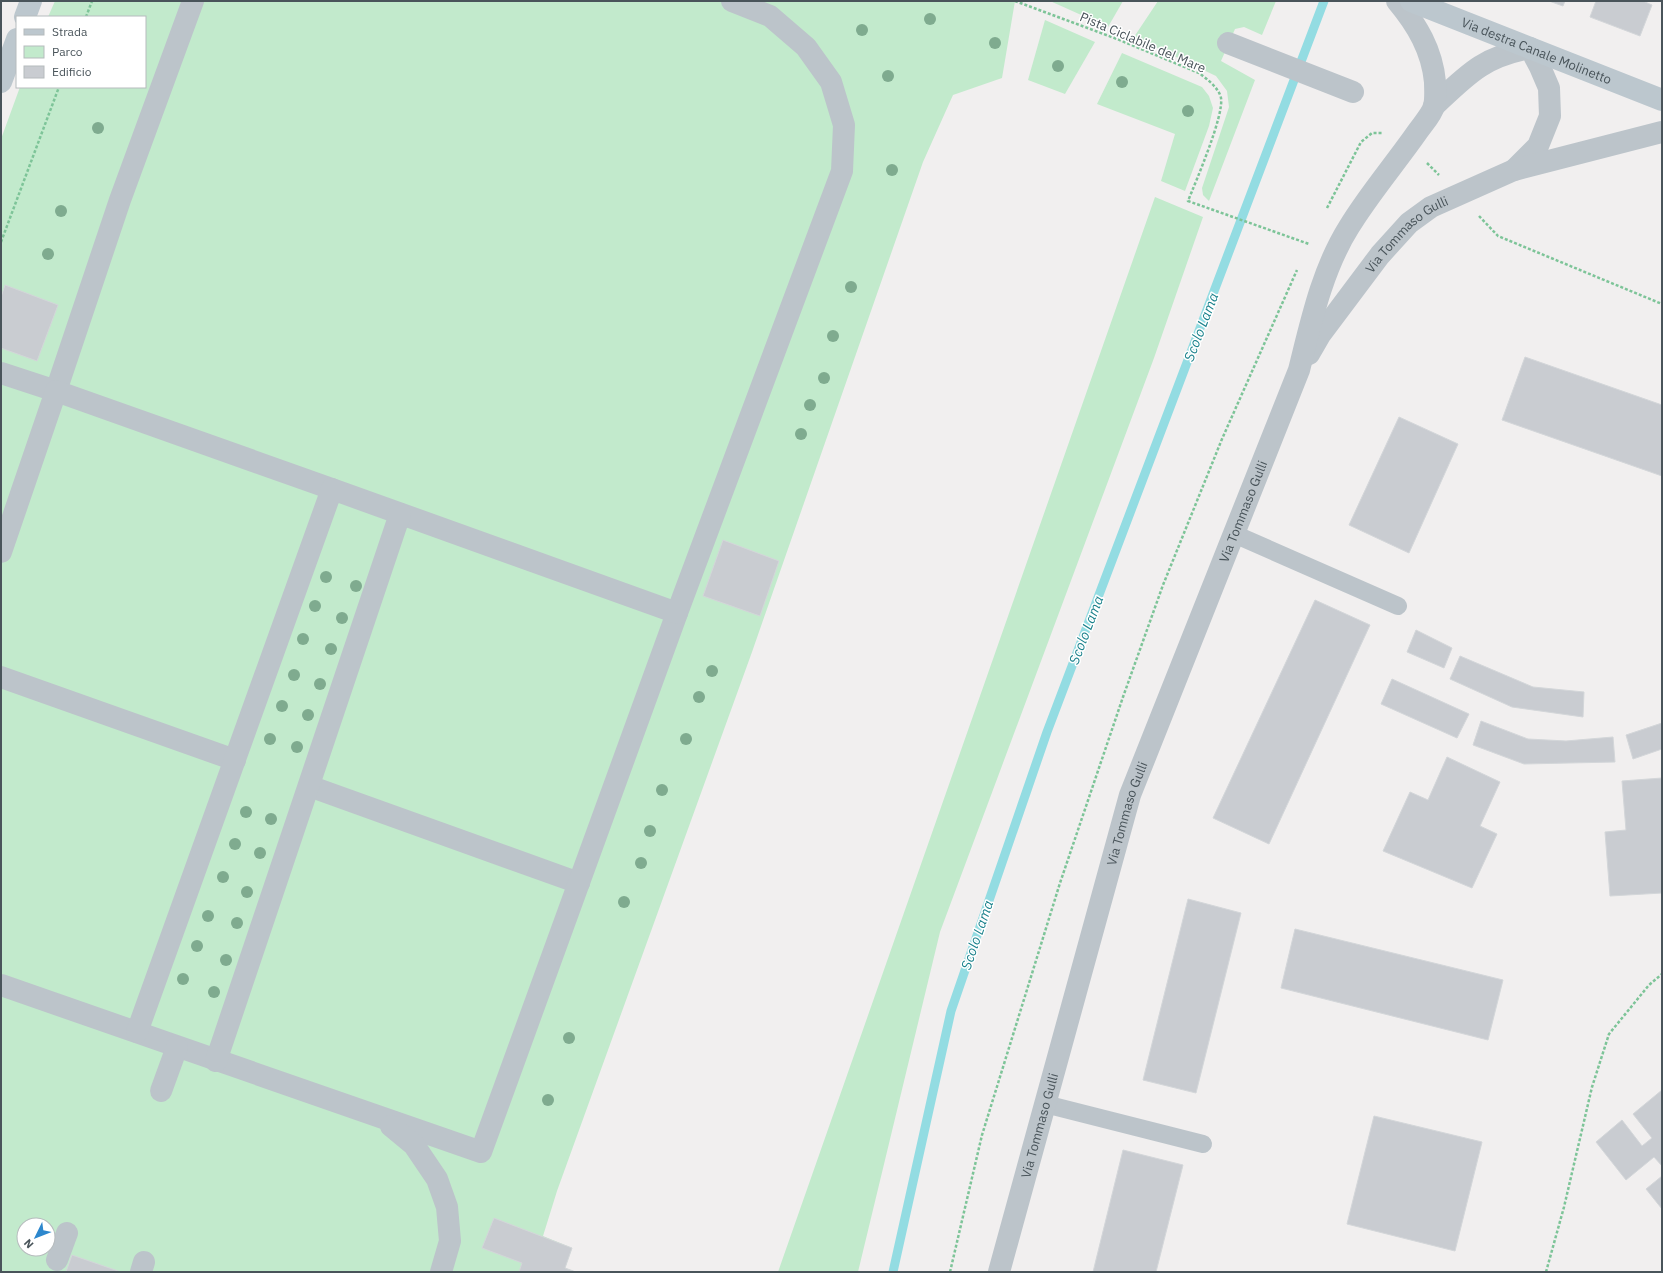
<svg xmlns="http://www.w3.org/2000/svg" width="1663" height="1273" font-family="'IBM Plex Sans',sans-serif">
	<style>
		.green { fill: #c2eacc; fill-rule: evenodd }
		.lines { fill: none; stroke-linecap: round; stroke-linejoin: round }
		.stream { stroke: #93dce2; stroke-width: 9 }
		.building { fill: #c9ccd1; stroke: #d3d6d9 }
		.path { stroke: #7dc498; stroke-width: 2.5; stroke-dasharray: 3 2; stroke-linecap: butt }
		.lane { stroke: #bcc4ca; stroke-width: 18 }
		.street { stroke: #bcc4ca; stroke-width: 22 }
		.secondary { stroke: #bcc7ce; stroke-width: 22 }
		.tree { fill: #7fab8f }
		.labels { text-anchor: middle; stroke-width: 3; stroke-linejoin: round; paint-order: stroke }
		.street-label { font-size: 13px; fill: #49545a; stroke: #fff }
		.water-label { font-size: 14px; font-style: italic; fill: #1b828c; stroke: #fff }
	</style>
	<rect width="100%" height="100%" fill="#f1efef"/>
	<g class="green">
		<path d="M55 1H1015L1002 78 953 95 923 162 752 652 557 1191 543 1236 572 1248 565 1268 576 1272H1V317L5 286 1 297V139L20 87H145V17H48ZM24 1225H48V1249H24Z"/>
		<polygon points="1050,1 1123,1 1108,27"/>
		<polygon points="1158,1 1276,1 1262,35 1244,27 1235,29 1221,61 1255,80 1209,201 1203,195 1202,188 1229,107 1227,91 1216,76 1134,37"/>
		<polygon points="1045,20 1095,42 1065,94 1028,80"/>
		<polygon points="1122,53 1202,87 1209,96 1213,108 1209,126 1185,191 1161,181 1175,134 1097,104"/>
		<polygon points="1155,197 1203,217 1154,358 940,932 858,1272 778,1272"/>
	</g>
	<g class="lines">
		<polyline class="stream" points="893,1272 951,1011 1047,732 1324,1"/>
	</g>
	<g class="building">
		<polygon points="1549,1 1565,1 1563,6"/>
		<polygon points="1596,1 1643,1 1652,5 1640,36 1590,17"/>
		<polygon points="5,285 58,305 37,361 1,348 1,297"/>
		<polygon points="1525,357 1662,405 1662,476 1502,420"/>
		<polygon points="1399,417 1458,444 1409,553 1349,525"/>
		<polygon points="723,540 779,561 760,616 703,596"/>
		<polygon points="1315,600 1370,625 1269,844 1213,818"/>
		<polygon points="1416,630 1452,648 1444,668 1407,652"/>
		<polygon points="1460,656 1533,687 1584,692 1583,717 1512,707 1450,679"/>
		<polygon points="1392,679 1469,714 1457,738 1381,704"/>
		<polygon points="1481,721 1528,739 1566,741 1613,737 1615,762 1524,764 1473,745"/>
		<polygon points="1662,723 1662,749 1633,759 1626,735"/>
		<polygon points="1447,757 1500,782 1480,826 1497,834 1472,888 1383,851 1410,792 1428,800"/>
		<polygon points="1662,778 1662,893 1610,896 1605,832 1626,830 1622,781"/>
		<polygon points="1188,899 1241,913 1196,1093 1143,1080"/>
		<polygon points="1295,929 1503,980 1488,1040 1281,988"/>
		<polygon points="1662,1090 1662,1166 1654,1157 1626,1180 1596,1142 1622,1120 1642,1146 1652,1138 1633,1114"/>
		<polygon points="1374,1116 1482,1142 1455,1251 1347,1224"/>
		<polygon points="1123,1150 1183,1165 1156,1272 1093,1272"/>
		<polygon points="1662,1176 1662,1209 1646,1189"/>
		<polygon points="494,1218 572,1248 565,1268 576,1272 519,1272 522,1263 482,1248"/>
		<polygon points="72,1255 121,1272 66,1272"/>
	</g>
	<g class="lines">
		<g class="path">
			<path d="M1015 1 1117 39 1199 73C1207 79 1219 88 1221 98 1224 116 1196 181 1188 201L1309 244"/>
			<polyline points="86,17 92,1"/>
			<polyline points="1427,163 1439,175"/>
			<polyline points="1327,208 1361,142 1372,133 1383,133"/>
			<polyline points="1479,216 1498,236 1662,304"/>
			<polyline points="1,242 59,87"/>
			<polyline points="950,1272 982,1135 1060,883 1123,697 1163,585 1222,439 1297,270"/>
			<polyline points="1546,1272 1564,1207 1592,1087 1609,1034 1649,985 1662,974"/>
		</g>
		<g class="lane">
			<polyline points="1234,534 1398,606"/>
			<polyline points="1045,1104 1203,1144"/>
		</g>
		<g class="street">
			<polyline points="1228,43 1353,92"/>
			<path d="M1434 106C1468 74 1483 57 1530 48L1540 67 1549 88 1550 116 1538 146 1514 170"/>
			<path id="s1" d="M1309 354 1320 335 1380 255 1409 223 1431 207 1514 170 1662 132"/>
			<polyline points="1,373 56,391 120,200 193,1"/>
			<polyline points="1,552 56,391 332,489"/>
			<polyline points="1,677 235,760"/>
			<polyline points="309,786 579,883"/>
			<polyline points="1,985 481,1152 677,613"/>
			<polyline points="137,1032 332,489 677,613 842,171 844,125 831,82 806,47 770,16 732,1"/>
			<polyline points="216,1061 400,514"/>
			<polyline points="161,1091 177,1047"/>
			<polyline points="391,1126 414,1145 437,1179 447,1207 450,1241 441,1272"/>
			<polyline points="57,1260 67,1233"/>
			<polyline points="141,1272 144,1262"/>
			<path id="s2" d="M999 1272 1130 795 1299 370C1311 322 1322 270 1349 227 1369 194 1395 164 1418 131 1423 124 1432 114 1434 106 1436 99 1435 89 1435 82 1432 50 1417 25 1397 1"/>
		</g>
		<g class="secondary">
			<path id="s3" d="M1411 1 1662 100"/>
			<polyline points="25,17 31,1"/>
			<polyline points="1,82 17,39"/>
		</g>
	</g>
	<g class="tree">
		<circle cx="930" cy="19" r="6"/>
		<circle cx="862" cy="30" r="6"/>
		<circle cx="995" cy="43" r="6"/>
		<circle cx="1058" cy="66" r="6"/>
		<circle cx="888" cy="76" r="6"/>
		<circle cx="1122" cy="82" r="6"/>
		<circle cx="1188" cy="111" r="6"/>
		<circle cx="98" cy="128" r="6"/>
		<circle cx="892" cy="170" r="6"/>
		<circle cx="61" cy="211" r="6"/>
		<circle cx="48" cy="254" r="6"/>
		<circle cx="851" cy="287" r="6"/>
		<circle cx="833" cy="336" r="6"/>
		<circle cx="824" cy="378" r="6"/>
		<circle cx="810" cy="405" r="6"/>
		<circle cx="801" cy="434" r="6"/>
		<circle cx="326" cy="577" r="6"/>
		<circle cx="356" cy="586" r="6"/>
		<circle cx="315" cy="606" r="6"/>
		<circle cx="342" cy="618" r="6"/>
		<circle cx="303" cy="639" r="6"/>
		<circle cx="331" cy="649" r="6"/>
		<circle cx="712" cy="671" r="6"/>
		<circle cx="294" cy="675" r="6"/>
		<circle cx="320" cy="684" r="6"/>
		<circle cx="699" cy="697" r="6"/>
		<circle cx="282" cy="706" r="6"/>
		<circle cx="308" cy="715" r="6"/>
		<circle cx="270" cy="739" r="6"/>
		<circle cx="686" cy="739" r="6"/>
		<circle cx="297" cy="747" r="6"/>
		<circle cx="662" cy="790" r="6"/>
		<circle cx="246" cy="812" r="6"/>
		<circle cx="271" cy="819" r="6"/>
		<circle cx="650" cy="831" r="6"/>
		<circle cx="235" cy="844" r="6"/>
		<circle cx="260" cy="853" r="6"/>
		<circle cx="641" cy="863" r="6"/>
		<circle cx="223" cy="877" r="6"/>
		<circle cx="247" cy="892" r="6"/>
		<circle cx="624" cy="902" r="6"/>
		<circle cx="208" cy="916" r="6"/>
		<circle cx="237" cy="923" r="6"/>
		<circle cx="197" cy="946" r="6"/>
		<circle cx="226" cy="960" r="6"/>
		<circle cx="183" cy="979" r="6"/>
		<circle cx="214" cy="992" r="6"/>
		<circle cx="569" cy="1038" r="6"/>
		<circle cx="548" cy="1100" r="6"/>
	</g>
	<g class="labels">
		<g class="street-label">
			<text transform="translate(1143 42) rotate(23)" y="5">Pista Ciclabile del Mare</text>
			<text dy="5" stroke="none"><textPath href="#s3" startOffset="135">Via destra Canale Molinetto</textPath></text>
			<text dy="5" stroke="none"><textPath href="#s1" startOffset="156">Via Tommaso Gulli</textPath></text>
			<text dy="5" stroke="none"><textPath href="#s2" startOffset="800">Via Tommaso Gulli</textPath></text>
			<text dy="5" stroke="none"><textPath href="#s2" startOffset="476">Via Tommaso Gulli</textPath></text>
			<text dy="5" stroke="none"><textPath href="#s2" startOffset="152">Via Tommaso Gulli</textPath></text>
		</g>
		<g class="water-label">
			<text transform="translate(1201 327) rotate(-69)" y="5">Scolo Lama</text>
			<text transform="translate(1086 630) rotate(-69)" y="5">Scolo Lama</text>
			<text transform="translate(977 935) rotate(-71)" y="5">Scolo Lama</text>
		</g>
	</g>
	<rect width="1663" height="1273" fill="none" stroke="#49545a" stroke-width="4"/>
	<rect x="16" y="16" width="130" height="72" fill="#ffffff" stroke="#b6bbbd"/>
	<rect x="24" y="29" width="20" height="6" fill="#bcc7ce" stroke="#b6bbbd"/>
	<text x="52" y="36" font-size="12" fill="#49545a">Strada</text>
	<rect x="24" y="46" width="20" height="12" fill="#c2eacc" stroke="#b6bbbd"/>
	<text x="52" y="56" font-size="12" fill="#49545a">Parco</text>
	<rect x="24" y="66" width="20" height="12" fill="#c9ccd1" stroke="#b6bbbd"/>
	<text x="52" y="76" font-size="12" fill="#49545a">Edificio</text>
	<g transform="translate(36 1237) rotate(227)"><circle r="19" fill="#ffffff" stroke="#b6bbbd"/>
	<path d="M0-3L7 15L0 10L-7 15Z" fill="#2d87cd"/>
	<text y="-6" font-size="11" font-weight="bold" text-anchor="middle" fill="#49545a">N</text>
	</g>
</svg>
